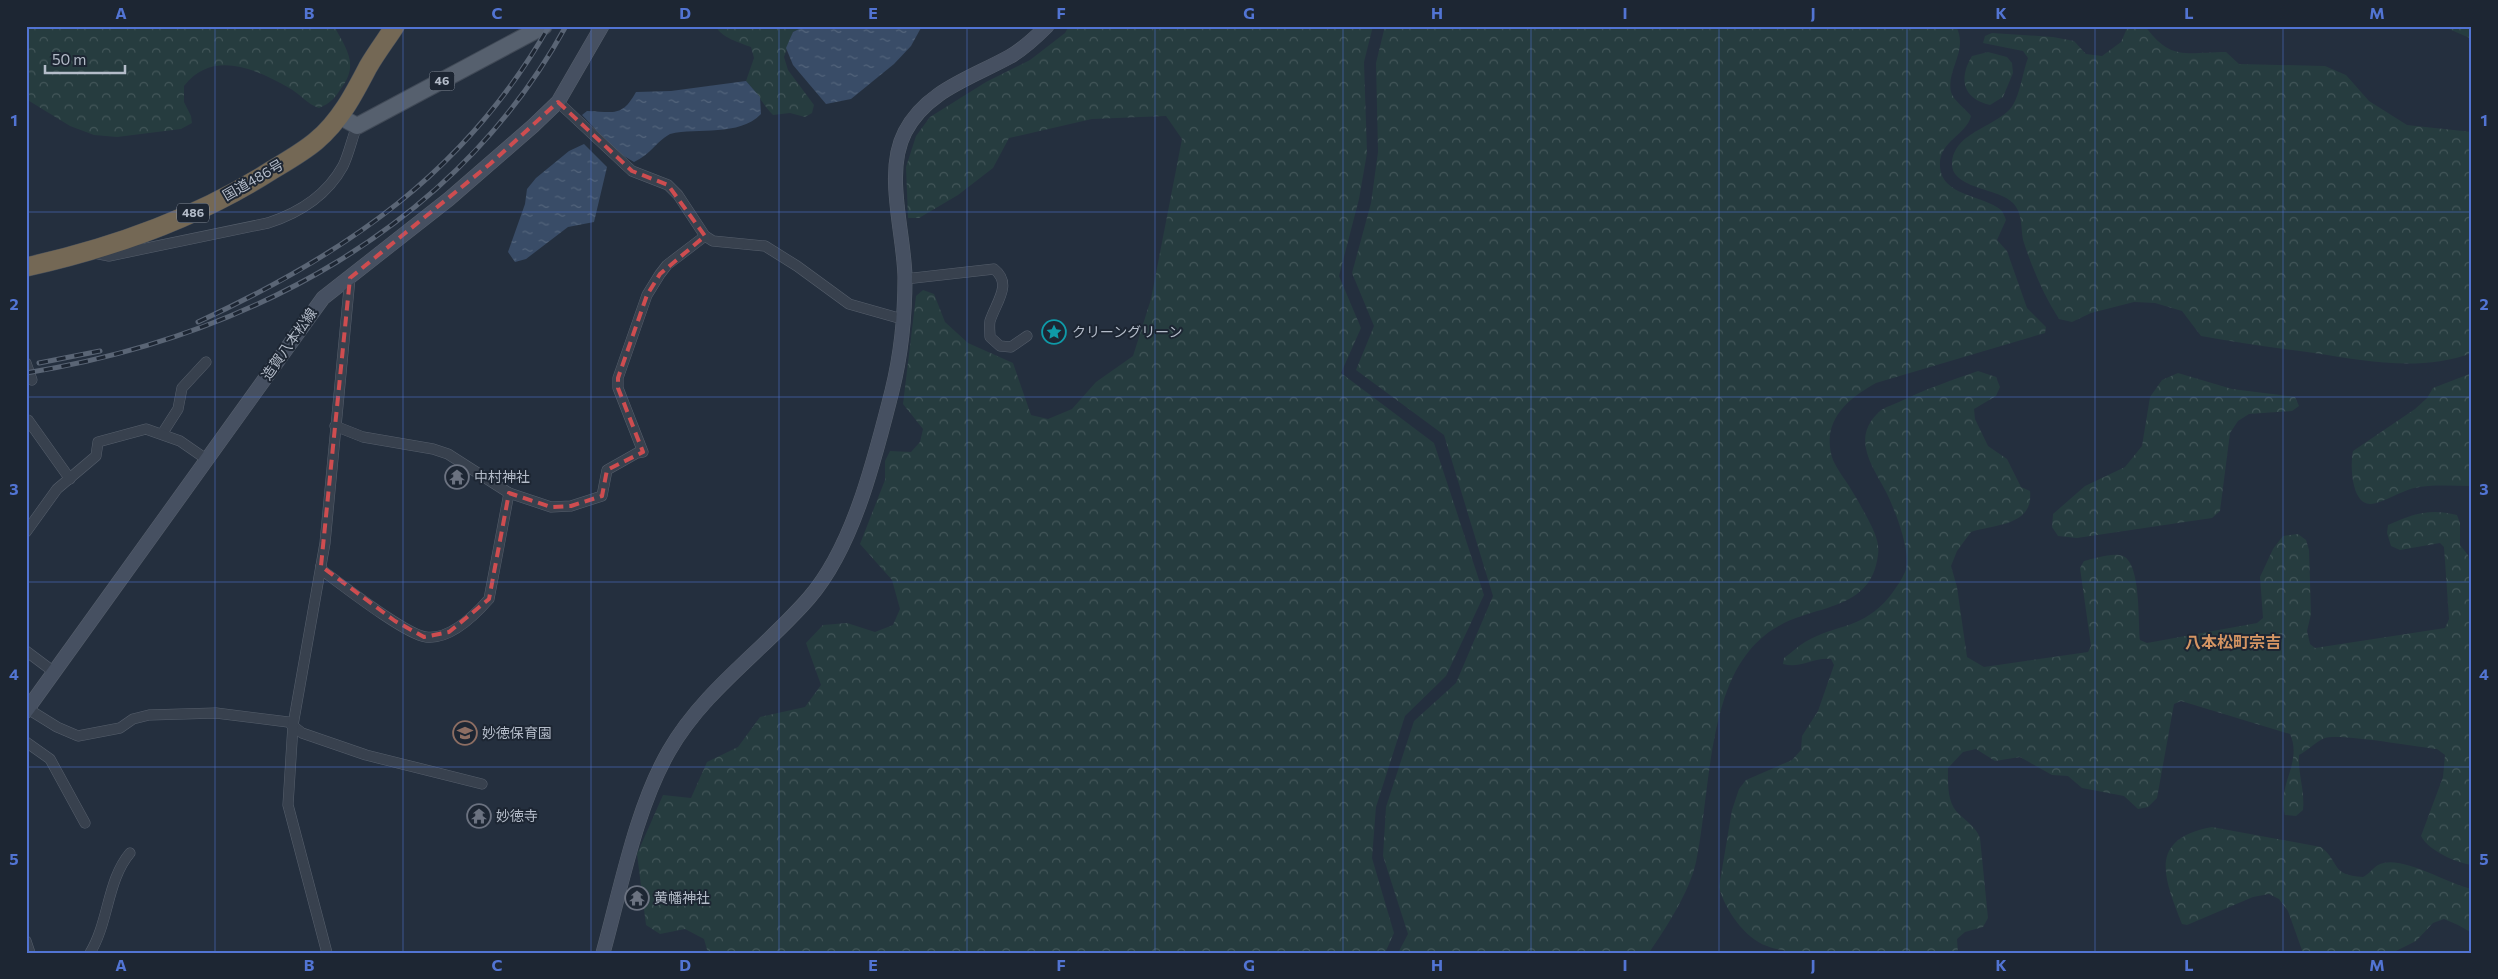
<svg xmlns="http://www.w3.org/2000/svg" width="2498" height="979" font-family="Commissioner,'Noto Sans JP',sans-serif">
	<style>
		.forest { fill: url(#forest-crowns) }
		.water { fill: url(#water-ripples) }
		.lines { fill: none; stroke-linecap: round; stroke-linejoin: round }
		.street-casing { stroke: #565f6c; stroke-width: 11 }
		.secondary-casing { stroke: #565f6c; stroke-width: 15 }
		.primary-casing { stroke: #414a57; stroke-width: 18 }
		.highway-casing { stroke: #434c59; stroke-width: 20 }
		.street { stroke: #38414e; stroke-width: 10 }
		.secondary { stroke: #465061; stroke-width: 14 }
		.primary { stroke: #56606e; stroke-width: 16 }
		.highway { stroke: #746855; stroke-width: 19 }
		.rail-casing { stroke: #5a6575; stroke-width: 5 }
		.rail { stroke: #1d2633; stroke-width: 3; stroke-dasharray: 9; stroke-linecap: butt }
		.marked { fill: none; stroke: #ce4d50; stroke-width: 4; stroke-dasharray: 10 6; stroke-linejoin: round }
		.grid { fill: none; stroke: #5274d3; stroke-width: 1; stroke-opacity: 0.55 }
		.labels { text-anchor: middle; stroke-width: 4; stroke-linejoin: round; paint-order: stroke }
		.shield { fill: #1d2633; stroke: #878f9c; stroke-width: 1 }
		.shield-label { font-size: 12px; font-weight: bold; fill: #b4bcc9 }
		.street-label { font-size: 14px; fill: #b4bcc9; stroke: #1d2633 }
		.poi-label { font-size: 14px; fill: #b4bcc9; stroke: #1d2633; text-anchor: start }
		.quarter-label { font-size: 16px; font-weight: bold; fill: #d59563; stroke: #1d2633 }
		.neatline { fill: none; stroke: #5274d3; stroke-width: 2 }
		.grid-label { font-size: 16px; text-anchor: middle; font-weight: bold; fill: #5274d3 }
	</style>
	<defs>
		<pattern id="forest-crowns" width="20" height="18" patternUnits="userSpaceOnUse" patternTransform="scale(1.25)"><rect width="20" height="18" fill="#263c3f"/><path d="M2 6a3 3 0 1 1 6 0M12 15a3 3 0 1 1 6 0" fill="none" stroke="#435659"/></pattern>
		<pattern id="water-ripples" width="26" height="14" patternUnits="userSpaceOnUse" patternTransform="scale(1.25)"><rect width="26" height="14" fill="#394c67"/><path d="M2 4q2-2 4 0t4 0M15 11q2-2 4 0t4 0" fill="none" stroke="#53647b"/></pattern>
	</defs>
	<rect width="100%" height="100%" fill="#242f3e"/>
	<g class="forest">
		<path d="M26 26H334C346 48 359 64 342 87 335 98 331 103 319 108 307 104 301 95 291 89 256 69 213 49 184 86V102L191 116 192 123 181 129 117 137 94 135 70 126 26 99Z"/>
		<path d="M716 26H805L793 32 784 57 788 70 814 105 812 113 805 117 790 113 773 115C762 104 757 92 746 81L754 58 751 47C740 43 720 37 716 26Z"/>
		<polygon points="1069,26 1373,26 1364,62 1367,153 1359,199 1339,276 1361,328 1341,373 1434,443 1484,595 1446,676 1405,716 1376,807 1372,858 1394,933 1385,953 708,953 704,939 685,929 660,934 646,925 637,854 663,795 691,798 707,762 738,747 760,717 805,707 821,685 806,643 823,625 847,623 875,632 893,625 900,609 892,580 860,544 885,480 885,461 890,451 911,452 920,442 923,429 903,404 916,296 923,290 934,294 945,322 968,343 1013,363 1031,415 1048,419 1072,409 1096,382 1133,356 1151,299 1182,139 1166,116 1092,119 1009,138 993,168 958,195 919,218 908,218 906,167 916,136 930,117 986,82 1030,60 1065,33"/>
		<path d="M1385 26H1956C1969 51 1946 69 1951 92 1953 100 1966 109 1971 116 1966 136 1938 141 1940 167 1942 196 1983 195 2001 210 2003 212 2005 217 2006 220L1997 240 2007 251 2027 308 2046 327 2045 333 1876 383C1847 399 1820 422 1833 460 1837 469 1844 478 1849 486 1856 497 1862 508 1868 519 1873 529 1880 542 1878 555 1871 612 1815 604 1777 627 1767 632 1753 645 1746 655 1708 705 1709 800 1696 862 1689 893 1667 926 1649 953H1398L1408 934 1383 856 1386 807 1414 721 1456 683 1493 596 1444 435 1356 370 1374 326 1352 273 1371 203 1378 152 1376 63Z"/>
		<path d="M2128 26H2145C2171 62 2187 52 2226 52L2239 64 2325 66 2346 75 2369 101 2407 125 2472 132V353C2420 372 2367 361 2314 353 2276 348 2238 343 2201 336L2182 311 2155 303 2134 302 2091 313 2072 322 2059 319C2044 296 2033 270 2024 243 2020 230 2024 215 2013 203 1999 188 1952 189 1952 164 1953 131 1999 127 2013 105 2020 94 2023 71 2028 58L2023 51 1983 43 1985 36 1992 33 2053 37 2074 41 2086 54 2102 56 2121 42Z"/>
		<polygon points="2442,26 2472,26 2472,39"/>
		<path d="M1988 52 2007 57 2012 63 2013 73 2003 97 1990 105C1963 99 1958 79 1972 56Z"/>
		<path d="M1978 371 1996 377 2000 387 1996 396 1974 409 1975 419 1988 446 2007 459 2021 487 2030 491C2034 526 1995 524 1971 532L1957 551 1951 566 1957 587 1967 657 1984 667 2088 652 2091 646 2080 568 2084 561C2094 559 2113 552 2123 556 2141 564 2138 621 2140 640L2147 643 2257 623 2263 618 2260 577 2273 549 2283 536 2298 534 2306 540 2309 550 2311 614 2307 631 2310 644 2315 648 2445 628 2449 619 2444 547 2440 543 2400 550 2391 546 2387 533 2388 525C2413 514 2429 508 2457 515L2460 523V545L2468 555 2472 576V865C2456 863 2428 850 2421 836L2443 777 2445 755 2437 749C2417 747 2340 733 2325 738 2318 740 2307 751 2299 755 2298 776 2305 789 2303 810L2296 816 2285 815C2276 786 2303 763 2290 734L2181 701 2174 704 2157 798 2148 807 2138 809 2124 796 2082 788 2068 776 2052 775 2020 757 1995 761 1976 749 1963 752 1948 768C1948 782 1947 799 1956 811 1965 821 1975 825 1980 838L1988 918 1983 927 1965 932 1957 939 1958 953 1790 952C1782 950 1774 949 1767 946 1745 939 1724 908 1719 887L1732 810 1739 789 1746 780 1792 760 1801 750 1802 736 1818 711 1834 665 1831 659C1814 657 1800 669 1783 664L1784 658C1791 653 1798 646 1805 642 1838 623 1862 630 1890 596 1895 589 1904 577 1906 569 1911 550 1894 507 1885 490 1871 464 1851 437 1880 411 1885 407 1895 404 1901 401 1926 389 1952 380 1978 371Z"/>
		<polygon points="2178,373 2232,389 2295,397 2299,406 2292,411 2249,414 2238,421 2230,433 2220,511 2212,518 2077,538 2058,536 2052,527 2053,514 2085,486 2125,467 2142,446 2150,397 2162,380"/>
		<path d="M2472 373V486C2453 486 2433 484 2414 488 2401 491 2383 503 2371 504 2351 505 2350 464 2353 451L2415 409 2427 398 2433 388Z"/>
		<path d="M2212 827 2321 847C2341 863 2330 875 2363 877 2369 874 2373 868 2378 865 2400 853 2449 885 2472 889V933L2458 925 2444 919 2433 923 2416 941 2392 953H2303L2288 911 2279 899 2269 894 2253 897 2187 925 2182 924C2164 878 2147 839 2212 827Z"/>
	</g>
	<g class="water">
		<polygon points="805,26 922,26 911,46 894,64 851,99 826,104 793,65 786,48 793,32"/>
		<path d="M746 81 760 97 761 114C739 137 698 127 670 134 654 143 653 153 634 162L617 152 582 115 587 111C615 112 622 117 636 92L671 91Z"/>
		<polygon points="584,144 607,167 594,222 568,227 526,259 515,262 508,252 525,204 527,189 536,178 569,151"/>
	</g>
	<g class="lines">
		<g class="street-casing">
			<g id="street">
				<polyline points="558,102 632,171 668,185 678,195 705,236 713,241 765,246 797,266 849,304 902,319"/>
				<path d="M94 253 109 256 268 223C299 213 327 195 343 166 349 154 352 138 357 126"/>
				<path d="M905 279 994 269C1013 284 996 302 990 321 989 326 990 332 990 337L1000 346 1011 347 1027 336"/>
				<polyline points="26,363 32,380"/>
				<polyline points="26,422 28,420 70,479"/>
				<polyline points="335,426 363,437 433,449 448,454 509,493 551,507 571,506 602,496 607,470 637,453 643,452 618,388 618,378 647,295 660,274 667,265 705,236"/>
				<polyline points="162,434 178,409 182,388 206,362"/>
				<polyline points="26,532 57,489 96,456 98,442 146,429 180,441 206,459"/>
				<path d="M321 566 323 571C342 585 406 635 426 637 450 640 475 615 489 599L509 493"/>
				<polyline points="26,651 54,672"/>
				<polyline points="28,709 57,727 78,736 120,728 133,719 149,715 216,713 288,722 302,733 366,755 482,784"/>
				<polyline points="26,742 50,759 85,823"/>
				<polyline points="26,941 30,953"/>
				<path d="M90 953C109 922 107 880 130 853"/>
				<polyline points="327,953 288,805 293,725 325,543 350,278"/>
			</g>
		</g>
		<g class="secondary-casing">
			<g id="secondary">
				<polyline points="26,711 323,298 449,199 533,126 558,102 602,26"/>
				<path d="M603 953C621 888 636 808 669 751 704 690 764 650 809 598 854 546 875 457 892 391 901 355 905 315 905 277 904 232 884 172 905 132 926 91 971 78 1009 57 1022 50 1036 37 1047 26"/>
			</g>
		</g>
		<g class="primary-casing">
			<polyline id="primary" points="339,116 357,126 544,26"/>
		</g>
		<g class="highway-casing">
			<path id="highway" d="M26 267C112 248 197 218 272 170 287 161 303 152 316 141 340 121 354 94 368 67 376 53 386 40 395 26"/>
		</g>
		<use href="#street" class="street"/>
		<use href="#secondary" class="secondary"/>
		<use href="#primary" class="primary"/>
		<use href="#highway" class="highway"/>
		<g class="rail-casing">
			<g id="rail">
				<path d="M198 322C346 254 467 171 549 26"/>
				<polyline points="39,363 100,351"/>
				<path d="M26 373C247 337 455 228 566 26"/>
			</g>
		</g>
		<use href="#rail" class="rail"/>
	</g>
	<path class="marked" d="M558 102 632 171 668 185 705 236 660 274 647 295 618 378V388L643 452 607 470 602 496 571 506 551 507 509 493 489 599 449 632 424 637 395 621 321 566 350 278 490 164Z"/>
	<path class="grid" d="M215 26V953M403 26V953M591 26V953M779 26V953M967 26V953M1155 26V953M1343 26V953M1531 26V953M1719 26V953M1907 26V953M2095 26V953M2283 26V953M26 212H2472M26 397H2472M26 582H2472M26 767H2472"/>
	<defs>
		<g id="sight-ring" transform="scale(1.25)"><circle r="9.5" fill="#1d2633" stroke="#0f9aa8" stroke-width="1.5"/><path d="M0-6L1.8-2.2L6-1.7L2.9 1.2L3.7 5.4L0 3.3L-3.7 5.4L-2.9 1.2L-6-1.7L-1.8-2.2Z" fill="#0f9aa8"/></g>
		<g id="temple-ring" transform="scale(1.25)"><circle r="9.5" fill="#1d2633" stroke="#6b7280" stroke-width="1.5"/><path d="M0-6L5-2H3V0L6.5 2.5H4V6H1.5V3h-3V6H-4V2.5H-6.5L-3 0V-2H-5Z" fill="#6b7280"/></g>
		<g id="school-ring" transform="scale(1.25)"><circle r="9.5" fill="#1d2633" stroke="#8d6e63" stroke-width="1.5"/><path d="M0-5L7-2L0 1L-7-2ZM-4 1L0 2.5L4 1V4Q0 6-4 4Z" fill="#8d6e63"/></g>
	</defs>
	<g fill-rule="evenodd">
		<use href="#sight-ring" x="1054" y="332"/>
		<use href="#temple-ring" x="457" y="477"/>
		<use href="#school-ring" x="465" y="733"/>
		<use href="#temple-ring" x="479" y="816"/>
		<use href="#temple-ring" x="637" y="898"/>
	</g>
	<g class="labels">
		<g class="shield">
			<rect x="429.5" y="71.5" width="25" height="19" rx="4"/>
			<rect x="177" y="203.5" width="32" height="19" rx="4"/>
		</g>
		<g class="shield-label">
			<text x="442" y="85">46</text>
			<text x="193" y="217">486</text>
		</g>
		<g class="street-label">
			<text transform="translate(253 180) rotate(-30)" y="5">国道486号</text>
			<text transform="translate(289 344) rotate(-55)" y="5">造賀八本松線</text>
		</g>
		<g class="poi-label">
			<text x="1072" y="337">クリーングリーン</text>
			<text x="474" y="482">中村神社</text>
			<text x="482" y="738">妙徳保育園</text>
			<text x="496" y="821">妙徳寺</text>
			<text x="654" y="903">黄幡神社</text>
		</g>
		<g class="quarter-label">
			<text x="2233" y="648">八本松町宗吉</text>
		</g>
	</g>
	<rect width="2498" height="979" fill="none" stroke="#1d2633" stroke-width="55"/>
	<path d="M45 65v8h80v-8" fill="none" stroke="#b4bcc9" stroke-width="2.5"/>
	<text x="52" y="65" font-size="15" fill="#b4bcc9" stroke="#1d2633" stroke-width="4" paint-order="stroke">50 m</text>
	<rect x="28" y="28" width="2442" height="924" class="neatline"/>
	<g class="grid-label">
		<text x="121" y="19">A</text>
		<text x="309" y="19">B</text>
		<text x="497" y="19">C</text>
		<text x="685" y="19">D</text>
		<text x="873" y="19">E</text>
		<text x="1061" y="19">F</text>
		<text x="1249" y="19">G</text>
		<text x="1437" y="19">H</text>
		<text x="1625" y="19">I</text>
		<text x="1813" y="19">J</text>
		<text x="2001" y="19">K</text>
		<text x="2189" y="19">L</text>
		<text x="2377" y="19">M</text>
		<text x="14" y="126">1</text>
		<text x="2484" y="126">1</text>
		<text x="14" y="310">2</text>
		<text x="2484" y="310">2</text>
		<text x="14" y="495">3</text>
		<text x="2484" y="495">3</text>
		<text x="14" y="680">4</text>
		<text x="2484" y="680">4</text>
		<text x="14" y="865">5</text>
		<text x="2484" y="865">5</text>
		<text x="121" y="971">A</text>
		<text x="309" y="971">B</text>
		<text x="497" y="971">C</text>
		<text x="685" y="971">D</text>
		<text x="873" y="971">E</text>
		<text x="1061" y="971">F</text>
		<text x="1249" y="971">G</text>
		<text x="1437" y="971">H</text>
		<text x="1625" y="971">I</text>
		<text x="1813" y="971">J</text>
		<text x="2001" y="971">K</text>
		<text x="2189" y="971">L</text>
		<text x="2377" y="971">M</text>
	</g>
</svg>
